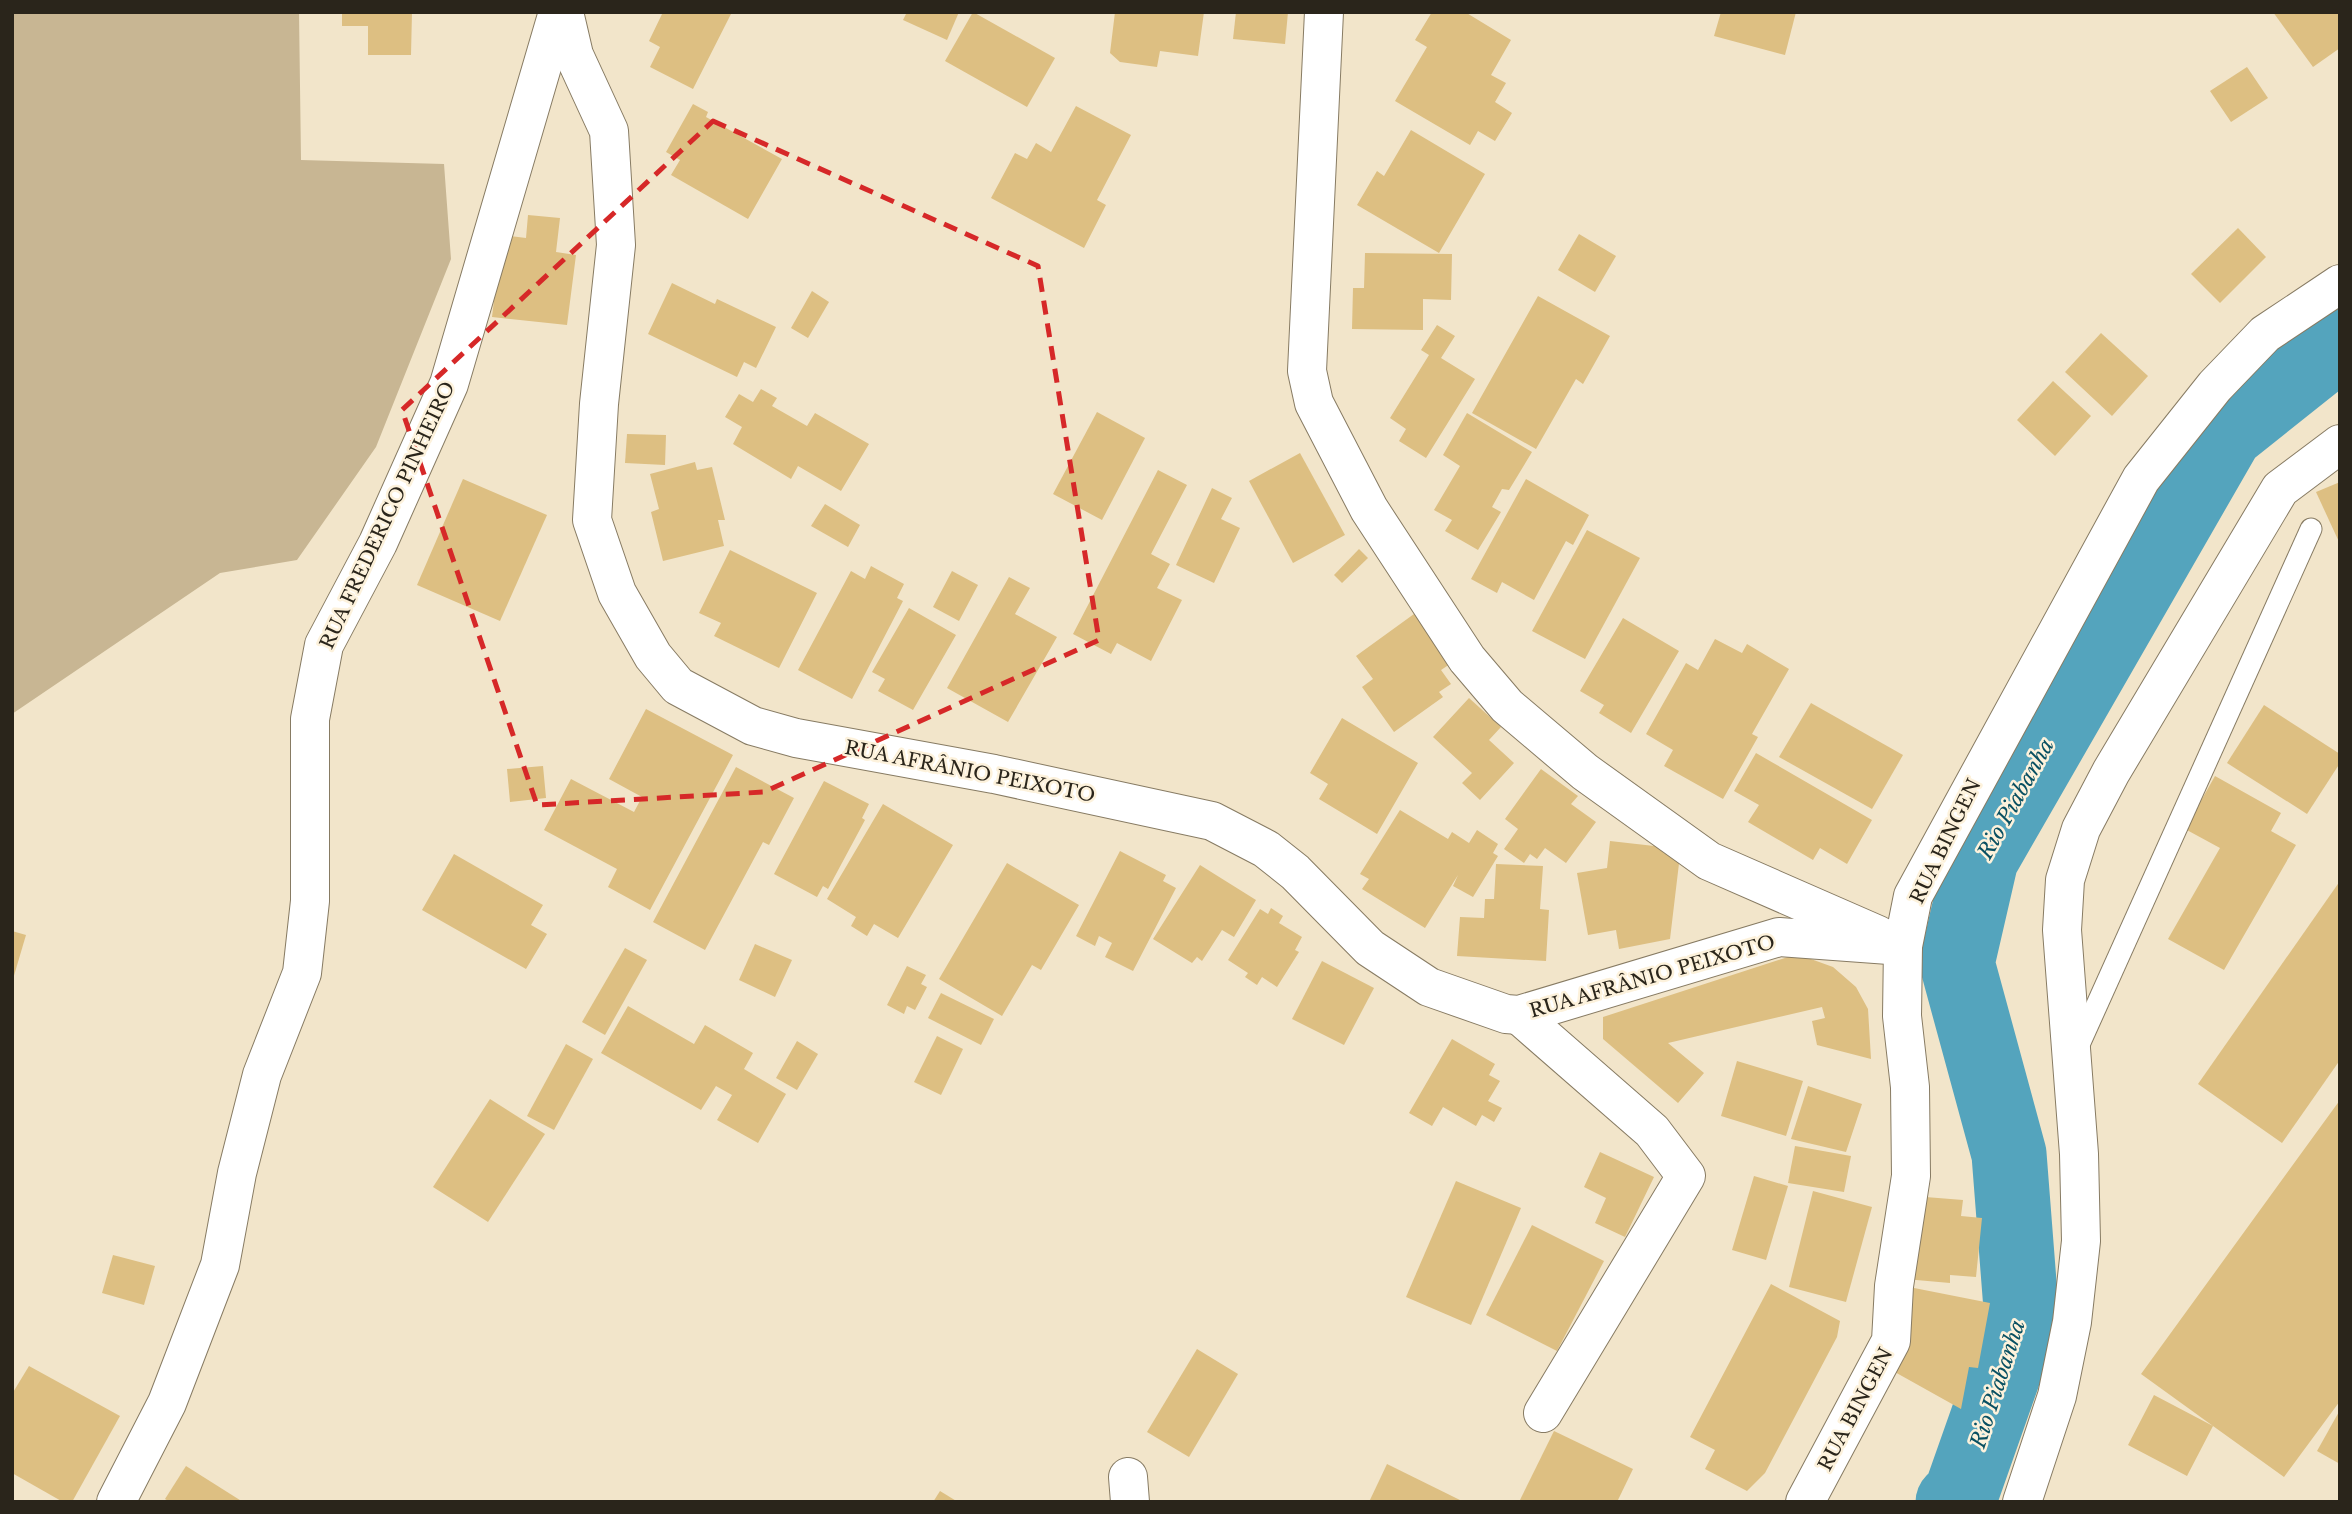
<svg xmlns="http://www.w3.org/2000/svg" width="2352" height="1514" font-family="'Libre Baskerville',serif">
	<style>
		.green { fill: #c8b693 }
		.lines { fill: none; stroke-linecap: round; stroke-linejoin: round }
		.river { stroke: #54a4bd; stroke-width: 75 }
		.building { fill: #ddbf82 }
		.lane-casing { stroke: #877b63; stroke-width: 23 }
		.street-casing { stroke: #877b63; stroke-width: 40 }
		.primary-casing { stroke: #877b63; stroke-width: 40 }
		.lane { stroke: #fff; stroke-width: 21 }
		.street { stroke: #fff; stroke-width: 38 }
		.primary { stroke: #fff; stroke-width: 38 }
		.marked { fill: none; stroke: #d62828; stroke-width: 5; stroke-dasharray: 14 9; stroke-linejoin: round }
		.labels { text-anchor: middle; stroke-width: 5; stroke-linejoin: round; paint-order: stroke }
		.street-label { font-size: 19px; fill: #2a251b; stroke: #fdf2dc }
		.water-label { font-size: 21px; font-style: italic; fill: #095062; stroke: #fdf2dc }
	</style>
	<rect width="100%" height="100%" fill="#f2e5ca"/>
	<polygon class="green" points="12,12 299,12 301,160 444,164 451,259 376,447 297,560 220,573 12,714"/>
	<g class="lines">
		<polyline class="river" points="1953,1502 1961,1494 2022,1321 2009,1154 1957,963 1981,859 2226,433 2340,342"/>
	</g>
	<g class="building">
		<polygon points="342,12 412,12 411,55 368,55 368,26 342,26"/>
		<polygon points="663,12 732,12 693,89 650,67 660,47 649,41"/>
		<polygon points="907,12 959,12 947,40 903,20"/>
		<polygon points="973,12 1055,58 1027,107 945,61"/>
		<polygon points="1115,12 1204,12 1198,56 1160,51 1157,67 1120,62 1110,53"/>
		<polygon points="1236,12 1288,12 1285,44 1233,39"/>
		<polygon points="1432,12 1465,12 1511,40 1491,75 1506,83 1495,102 1512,113 1495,141 1478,131 1470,145 1395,101 1427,47 1415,40"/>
		<polygon points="1721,12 1796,12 1785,55 1714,36"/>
		<polygon points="2273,12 2340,12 2340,48 2313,67"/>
		<polygon points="2247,67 2268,98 2231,122 2210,91"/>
		<polygon points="693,104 708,112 706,117 782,159 748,219 671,175 680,160 666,152"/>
		<polygon points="1076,106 1131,135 1097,200 1106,205 1084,248 991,198 1015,153 1027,159 1036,143 1051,152"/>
		<polygon points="1411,130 1485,174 1439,253 1357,205 1377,171 1384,176"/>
		<polygon points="528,215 560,218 556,252 576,255 567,325 492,317 502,235 526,238"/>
		<polygon points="2238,228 2266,257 2220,303 2191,274"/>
		<polygon points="1579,234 1616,256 1595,292 1558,270"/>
		<polygon points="1365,253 1452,254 1451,300 1423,299 1423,330 1352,329 1353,288 1364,288"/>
		<polygon points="672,283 715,304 717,299 776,327 756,368 744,362 737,377 648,334"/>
		<polygon points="812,291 829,302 808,338 791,328"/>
		<polygon points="1538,296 1610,336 1583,384 1576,379 1536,449 1472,413"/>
		<polygon points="1437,325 1455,336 1441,358 1475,379 1426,458 1399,441 1406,429 1390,418 1429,355 1421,350"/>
		<polygon points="2101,333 2148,376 2112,416 2065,372"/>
		<polygon points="2053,381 2091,416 2055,456 2017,420"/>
		<polygon points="761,389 777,398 772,406 807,426 815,413 869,444 841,491 798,466 791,479 733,444 742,427 725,417 739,394 753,402"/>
		<polygon points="1097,412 1145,438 1102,520 1053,494"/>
		<polygon points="1467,413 1532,452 1509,490 1502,489 1492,507 1501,512 1478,550 1445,531 1452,520 1434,510 1460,466 1443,455"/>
		<polygon points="627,434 666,435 665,465 625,463"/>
		<polygon points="1300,453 1345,535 1293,563 1249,481"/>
		<polygon points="695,462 697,470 712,467 725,520 718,520 724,546 663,561 651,512 659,509 650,474"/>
		<polygon points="1158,470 1187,485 1151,554 1170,564 1157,588 1182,600 1151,661 1117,643 1111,654 1073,634"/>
		<polygon points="463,479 547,515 500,621 417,585"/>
		<polygon points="1526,479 1589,515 1573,545 1566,541 1534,600 1502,582 1497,593 1471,579"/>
		<polygon points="2340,482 2340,544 2316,492"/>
		<polygon points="1212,488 1232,498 1221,519 1240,528 1214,583 1176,565"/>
		<polygon points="825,504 860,525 848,547 811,526"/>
		<polygon points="1587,530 1640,558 1585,659 1532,631"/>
		<polygon points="1359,549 1368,558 1342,583 1334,575"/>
		<polygon points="730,550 817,593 779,668 714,636 721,623 699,613"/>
		<polygon points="871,566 904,584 897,598 903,601 852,699 798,670 851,571 865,579"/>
		<polygon points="952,571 978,585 959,621 933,607"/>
		<polygon points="1009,577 1030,588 1015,614 1057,637 1008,722 947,688"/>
		<polygon points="909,608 956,635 913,710 878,691 885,679 872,672"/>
		<polygon points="1414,614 1450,664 1441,670 1451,684 1439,692 1443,697 1394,732 1362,687 1373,679 1356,656"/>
		<polygon points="1623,618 1679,651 1631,733 1599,713 1604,705 1580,691"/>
		<polygon points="1715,639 1742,653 1747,644 1789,669 1752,734 1758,737 1723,799 1664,766 1673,750 1646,734 1686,663 1698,670"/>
		<polygon points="1469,698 1501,727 1489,740 1514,763 1480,800 1462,783 1472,773 1433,737"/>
		<polygon points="1811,703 1903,755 1872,809 1779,757"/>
		<polygon points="2264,705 2340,754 2340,763 2307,814 2227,763"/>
		<polygon points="646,709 733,755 650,910 608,887 617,869 544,830 571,779 634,812 642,797 609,779"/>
		<polygon points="1342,718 1418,763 1377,834 1319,799 1328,784 1310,773"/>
		<polygon points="1756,753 1872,820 1847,864 1820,848 1813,860 1748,822 1759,805 1734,791"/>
		<polygon points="543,766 546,798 510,802 507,769"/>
		<polygon points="736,767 794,798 769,845 763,842 705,950 653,922"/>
		<polygon points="1541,769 1578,796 1571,804 1596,822 1566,863 1545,848 1537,859 1530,854 1524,863 1504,849 1518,829 1505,819"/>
		<polygon points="2215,776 2281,813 2271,831 2296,845 2224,970 2168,939 2220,848 2185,829"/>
		<polygon points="824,781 869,804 862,818 865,820 828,889 823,886 817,897 774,874"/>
		<polygon points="883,804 953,845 898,938 874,924 867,936 851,926 856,917 827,899"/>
		<polygon points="1400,810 1448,839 1452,832 1469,843 1477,830 1498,844 1493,853 1498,856 1473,897 1453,886 1458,875 1425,928 1362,889 1369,879 1360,874"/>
		<polygon points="1610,841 1663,847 1663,853 1680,855 1670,939 1619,949 1616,930 1588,935 1577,873 1607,868"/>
		<polygon points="1120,851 1166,875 1163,881 1176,888 1133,971 1105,957 1112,943 1099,936 1095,946 1076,936"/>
		<polygon points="454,854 543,905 531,925 547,934 526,969 422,910"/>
		<polygon points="1007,863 1079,905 1041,970 1032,965 1002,1016 939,979"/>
		<polygon points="1496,864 1543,866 1540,909 1549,910 1546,961 1457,956 1460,917 1484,918 1485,899 1494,899"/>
		<polygon points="1200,865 1256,900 1234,937 1222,930 1202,961 1197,957 1192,963 1153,939"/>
		<polygon points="2340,881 2340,1060 2282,1143 2198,1084"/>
		<polygon points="1271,908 1283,916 1279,923 1302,937 1295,950 1299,952 1277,987 1262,977 1257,985 1245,977 1248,973 1228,960 1260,909 1268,914"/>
		<polygon points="12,931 26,935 13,979 12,979"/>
		<polygon points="755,944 792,960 775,997 739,980"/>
		<polygon points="625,948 647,960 605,1035 582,1022"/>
		<polygon points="1797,954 1833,967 1856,987 1868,1009 1871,1059 1817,1045 1812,1021 1825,1018 1822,1007 1668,1043 1704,1073 1678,1103 1603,1039 1603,1017"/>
		<polygon points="1322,961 1374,988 1344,1045 1292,1019"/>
		<polygon points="907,966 926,975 921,984 927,987 915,1010 907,1006 904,1014 887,1005"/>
		<polygon points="941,993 994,1019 981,1045 928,1018"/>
		<polygon points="628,1006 694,1044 705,1025 753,1053 744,1069 786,1094 758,1143 717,1120 732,1095 716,1086 701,1110 601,1053"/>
		<polygon points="937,1036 963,1049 941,1095 914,1082"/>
		<polygon points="1452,1039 1495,1064 1489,1075 1500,1081 1488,1101 1502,1108 1494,1122 1482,1115 1476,1126 1443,1107 1432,1126 1409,1113"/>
		<polygon points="797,1041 818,1054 797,1090 776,1078"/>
		<polygon points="566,1044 593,1059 554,1130 527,1116"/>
		<polygon points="1737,1061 1803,1081 1786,1136 1721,1116"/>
		<polygon points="1808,1086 1862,1104 1846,1152 1791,1139"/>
		<polygon points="490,1099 545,1134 488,1222 433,1187"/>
		<polygon points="2340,1100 2340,1401 2284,1477 2213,1426 2187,1476 2128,1445 2154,1395 2213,1426 2141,1374"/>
		<polygon points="1795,1146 1851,1156 1844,1192 1788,1183"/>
		<polygon points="1600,1152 1654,1177 1625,1237 1595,1223 1606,1198 1584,1187"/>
		<polygon points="1754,1176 1788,1186 1766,1260 1732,1250"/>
		<polygon points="1456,1181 1521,1208 1471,1325 1406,1297"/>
		<polygon points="1813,1191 1872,1207 1846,1302 1789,1287"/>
		<polygon points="1913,1196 1963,1200 1961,1216 1982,1218 1976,1277 1950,1275 1950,1283 1905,1279"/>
		<polygon points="1532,1225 1604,1261 1557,1351 1486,1315"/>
		<polygon points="113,1255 155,1266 144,1305 102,1293"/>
		<polygon points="1771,1284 1840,1321 1837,1337 1765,1473 1747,1491 1705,1469 1715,1450 1690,1437"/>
		<polygon points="1909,1287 1990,1303 1978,1368 1969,1367 1961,1409 1893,1371"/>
		<polygon points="1197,1349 1238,1374 1189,1457 1147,1432"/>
		<polygon points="29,1366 120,1416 72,1502 63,1502 12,1473 12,1394"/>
		<polygon points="2340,1410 2340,1464 2317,1451"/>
		<polygon points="1554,1431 1633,1469 1617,1502 1519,1502"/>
		<polygon points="1387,1464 1464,1502 1369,1502"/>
		<polygon points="186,1466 243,1502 170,1502 165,1499"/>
		<polygon points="940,1491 958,1502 933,1502"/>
	</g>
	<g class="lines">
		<g class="lane-casing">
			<polyline id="lane" points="2077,1049 2311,529"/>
		</g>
		<g class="street-casing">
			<g id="street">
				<polyline points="564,12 574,55 609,131 616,245 599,404 592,520 617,593 653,656 678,686 753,726 796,738 994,774 1212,821 1266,849 1295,872 1370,948 1429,987 1506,1014 1519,1015 1779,937 1903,946"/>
				<polyline points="1324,12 1307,371 1314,403 1369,509 1467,659 1507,706 1585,772 1709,861 1878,935"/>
				<polyline points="1519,1015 1652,1131 1686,1176 1543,1413"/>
				<polyline points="1128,1477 1130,1502"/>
				<polyline points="116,1502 167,1403 220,1265 237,1173 262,1075 302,973 310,901 310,719 324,645 378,543 449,384 558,12"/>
			</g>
		</g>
		<g class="primary-casing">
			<g id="primary">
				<polyline points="1805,1502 1891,1341 1894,1286 1911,1176 1910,1087 1902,1016 1903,946 1913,896 2141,479 2215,386 2265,334 2340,284"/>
				<polyline points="2022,1502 2057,1396 2072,1322 2081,1241 2079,1154 2062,930 2065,880 2081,829 2111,772 2280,489 2340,444"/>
			</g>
		</g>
		<use href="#lane" class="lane"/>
		<use href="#street" class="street"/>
		<use href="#primary" class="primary"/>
	</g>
	<path class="marked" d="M713 121 1038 266 1099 640 764 792 537 805 402 410Z"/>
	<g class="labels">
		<g class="street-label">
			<text transform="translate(387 515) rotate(-65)" y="7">RUA FREDERICO PINHEIRO</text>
			<text transform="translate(970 771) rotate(11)" y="7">RUA AFRÂNIO PEIXOTO</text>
			<text transform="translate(1945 841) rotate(-64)" y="7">RUA BINGEN</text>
			<text transform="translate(1652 976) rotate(-16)" y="7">RUA AFRÂNIO PEIXOTO</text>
			<text transform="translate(1855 1409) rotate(-62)" y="7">RUA BINGEN</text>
		</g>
		<g class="water-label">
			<text transform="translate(2016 799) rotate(-61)" y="7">Rio Piabanha</text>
			<text transform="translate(1998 1384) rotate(-72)" y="7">Rio Piabanha</text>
		</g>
	</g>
	<rect width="2352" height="1514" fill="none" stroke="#2a251b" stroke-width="28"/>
</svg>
